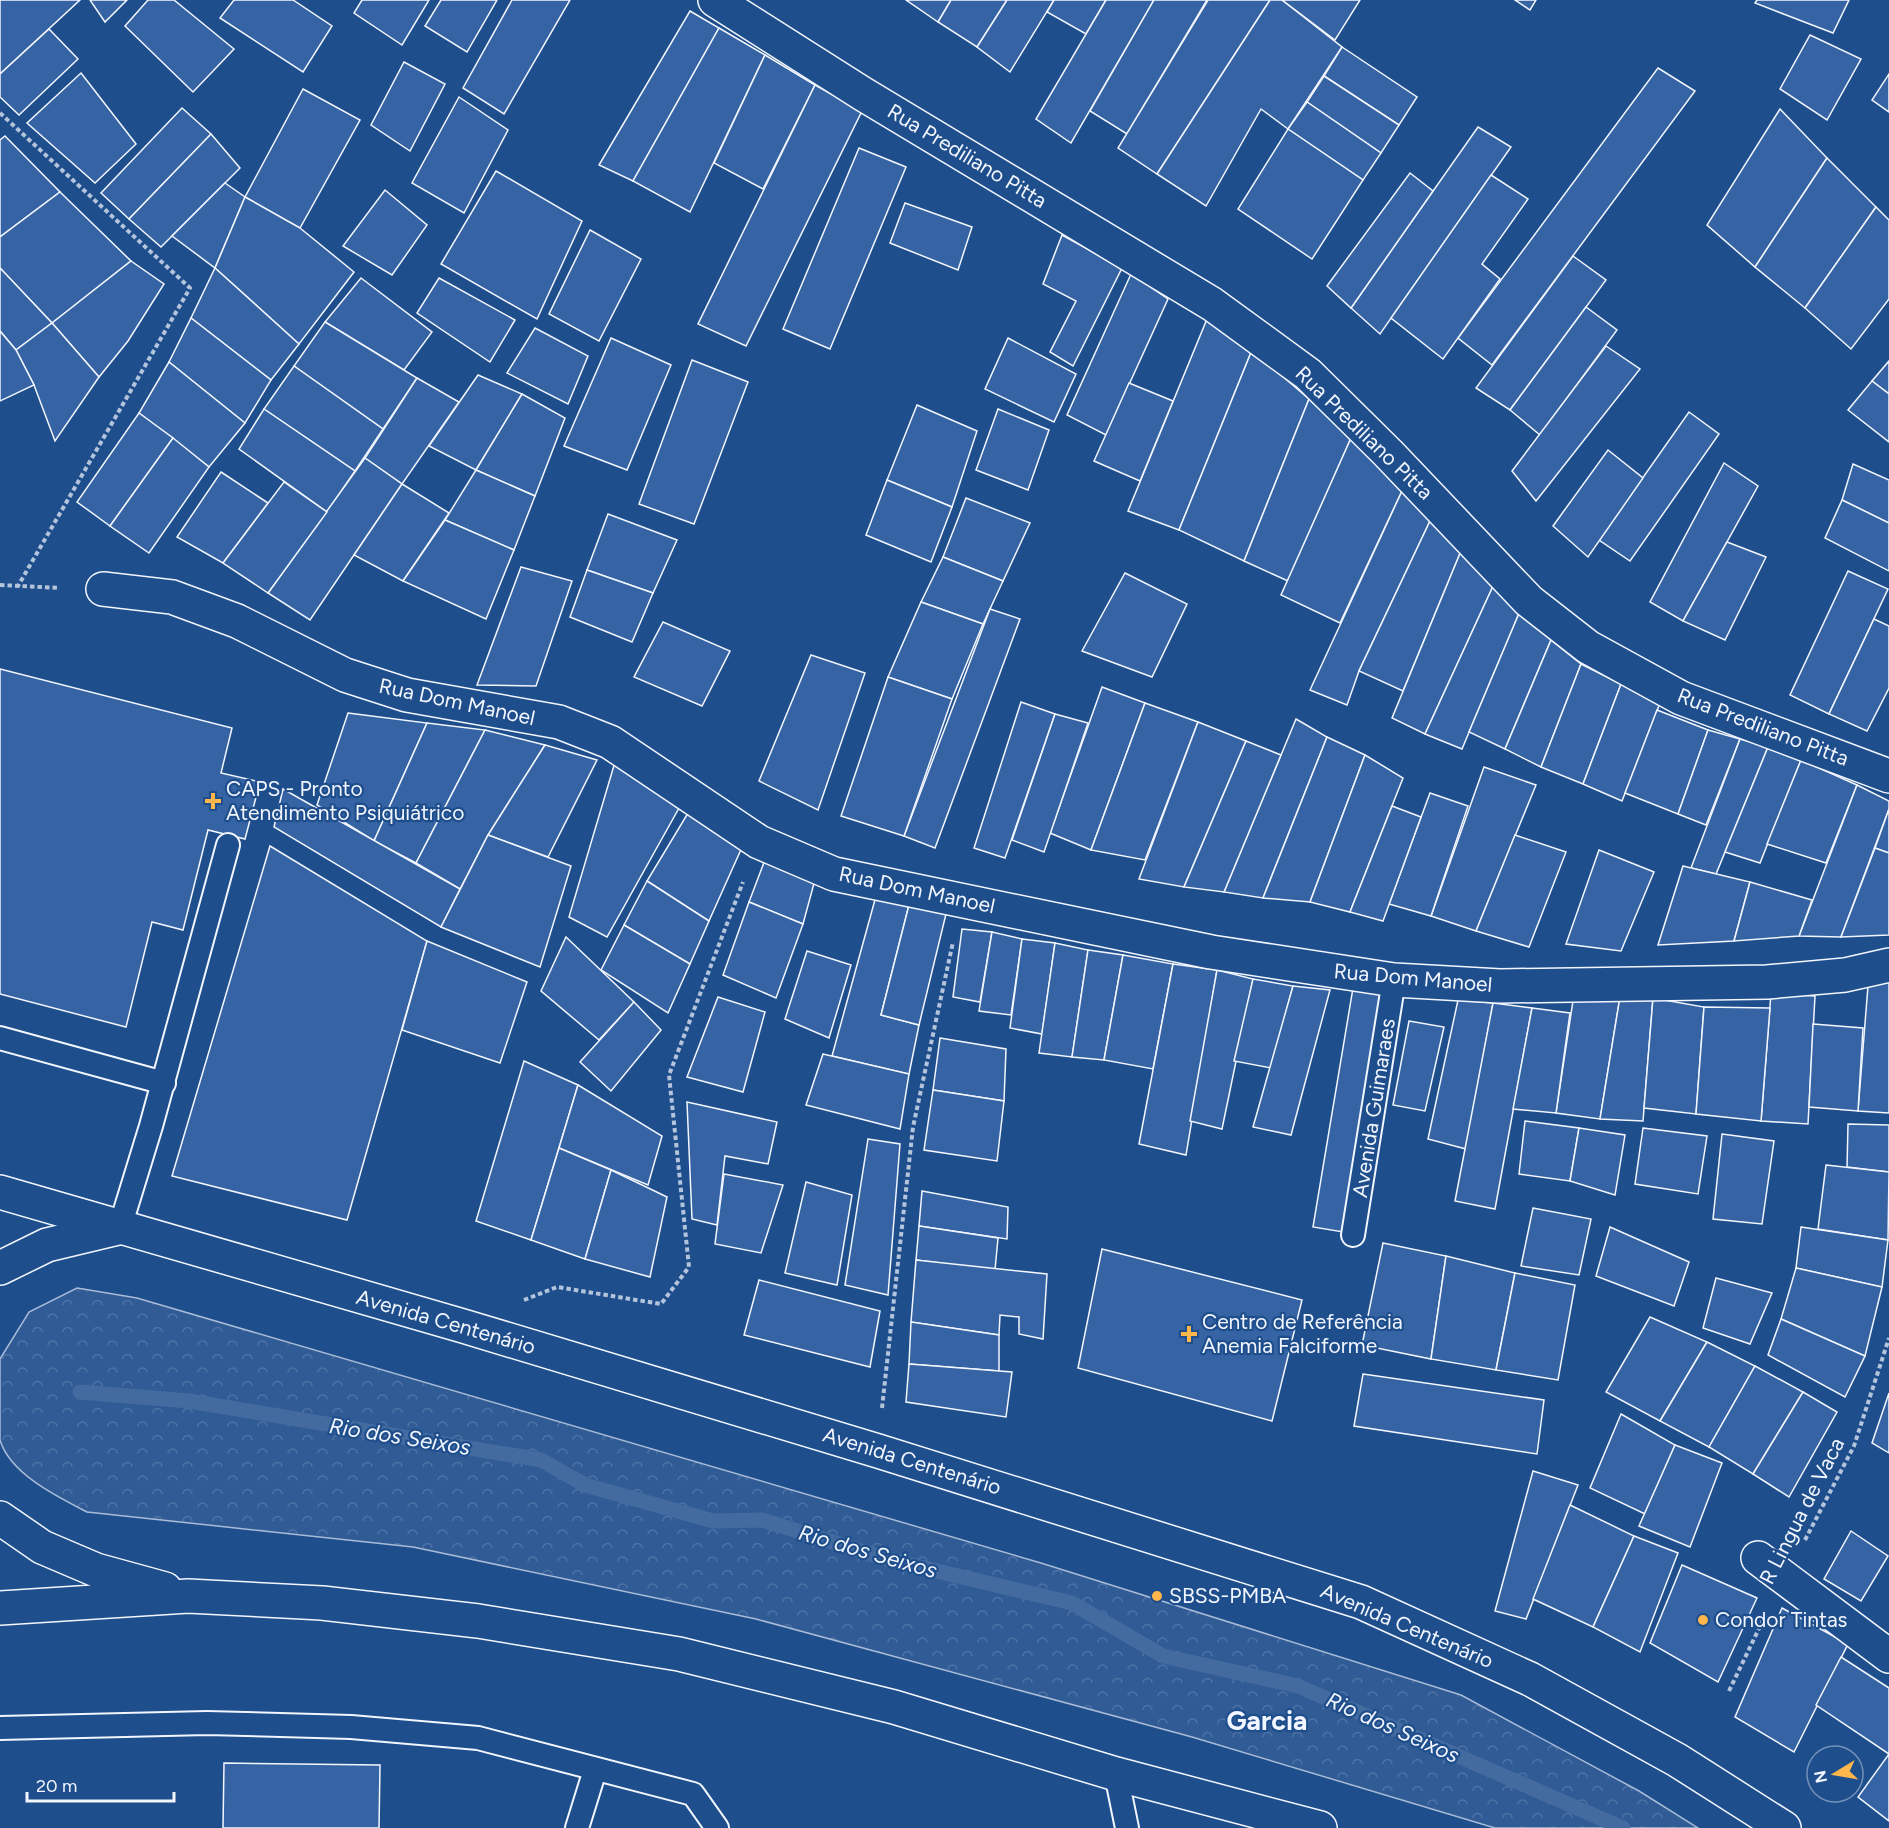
<svg xmlns="http://www.w3.org/2000/svg" width="1889" height="1828" font-family="Figtree,sans-serif">
	<style>
		.forest { fill: url(#forest-crowns); stroke: #a8bbd7; stroke-width: 1.5 }
		.lines { fill: none; stroke-linecap: round; stroke-linejoin: round }
		.stream { stroke: #446ba0; stroke-width: 15 }
		.building { fill: #3563a3; stroke: #f2f6ff; stroke-width: 1.5 }
		.service-casing { stroke: #f2f6ff; stroke-width: 26 }
		.minor-casing { stroke: #f2f6ff; stroke-width: 36 }
		.primary-casing { stroke: #f2f6ff; stroke-width: 36 }
		.path { stroke: #b3c4dc; stroke-width: 4; stroke-dasharray: 4.5 3; stroke-linecap: butt }
		.service { stroke: #1f4e8c; stroke-width: 22 }
		.minor { stroke: #1f4e8c; stroke-width: 33 }
		.primary { stroke: #1f4e8c; stroke-width: 33 }
		.poi-dot { fill: #ffb74d; stroke: #1f4e8c; stroke-width: 2 }
		.labels { text-anchor: middle; stroke-width: 4.5; stroke-linejoin: round; paint-order: stroke }
		.street-label { font-size: 21px; fill: #f2f6ff; stroke: #1f4e8c }
		.poi-label { font-size: 21px; fill: #f2f6ff; stroke: #1f4e8c; text-anchor: start }
		.water-label { font-size: 22px; font-style: italic; fill: #f2f6ff; stroke: #1f4e8c }
		.district-label { font-size: 27px; font-weight: bold; fill: #f2f6ff; stroke: #1f4e8c }
	</style>
	<defs>
		<pattern id="forest-crowns" width="20" height="18" patternUnits="userSpaceOnUse" patternTransform="scale(1.5)"><rect width="20" height="18" fill="#305b95"/><path d="M2 6a3 3 0 1 1 6 0M12 15a3 3 0 1 1 6 0" fill="none" stroke="#4e73a5"/></pattern>
	</defs>
	<rect width="100%" height="100%" fill="#1f4e8c"/>
	<path class="forest" d="M77 1288 137 1298 1041 1563 1461 1695 1639 1791 1698 1828H1495L1192 1737 756 1619 413 1547 87 1512C58 1497 10 1474 0 1440V1359L29 1312Z"/>
	<g class="lines">
		<polyline class="stream" points="80,1392 189,1401 541,1460 585,1485 713,1521 762,1520 890,1560 1072,1603 1163,1656 1298,1686 1623,1828"/>
	</g>
	<g class="building">
		<polygon points="0,0 80,0 0,74"/>
		<polygon points="90,0 127,0 105,22"/>
		<polygon points="148,0 174,0 234,49 193,92 125,26"/>
		<polygon points="234,0 293,0 332,26 303,72 220,18"/>
		<polygon points="362,0 429,0 402,45 354,13"/>
		<polygon points="441,0 497,0 467,52 425,26"/>
		<polygon points="512,0 570,0 504,114 463,88"/>
		<polygon points="906,0 951,0 938,22"/>
		<polygon points="951,0 1007,0 977,47 938,22"/>
		<polygon points="1007,0 1054,0 1010,72 977,47"/>
		<polygon points="1054,0 1106,0 1086,34 1047,12"/>
		<polygon points="1106,0 1154,0 1071,143 1036,119"/>
		<polygon points="1154,0 1207,0 1127,134 1090,111"/>
		<polygon points="1208,0 1270,0 1157,174 1118,148"/>
		<polygon points="1270,0 1282,0 1342,47 1288,129 1261,109 1206,206 1157,174"/>
		<polygon points="1282,0 1360,0 1335,40"/>
		<polygon points="1515,0 1536,0 1530,10"/>
		<polygon points="1757,0 1849,0 1833,33 1755,3"/>
		<polygon points="690,11 719,28 633,181 599,165"/>
		<polygon points="719,28 765,55 690,212 633,181"/>
		<polygon points="49,29 78,59 19,115 0,97 0,74"/>
		<polygon points="1810,35 1861,59 1827,120 1780,89"/>
		<polygon points="1342,47 1417,97 1399,125 1324,76"/>
		<polygon points="765,55 815,85 763,189 714,163"/>
		<polygon points="404,62 445,84 410,151 371,125"/>
		<polygon points="1658,68 1695,91 1492,365 1458,338"/>
		<polygon points="81,73 136,144 95,183 27,123"/>
		<polygon points="1889,74 1889,112 1872,100"/>
		<polygon points="1324,76 1399,125 1381,153 1307,102"/>
		<polygon points="815,85 862,111 746,346 698,324"/>
		<polygon points="303,89 360,120 300,228 245,197"/>
		<polygon points="459,97 508,130 464,213 412,183"/>
		<polygon points="1307,102 1381,153 1363,180 1288,129"/>
		<polygon points="182,108 211,134 129,219 101,193"/>
		<polygon points="1780,109 1827,158 1755,267 1707,225"/>
		<polygon points="1478,127 1511,147 1380,334 1351,308"/>
		<polygon points="1288,129 1363,180 1312,259 1238,209"/>
		<polygon points="211,134 240,168 161,247 129,219"/>
		<polygon points="5,136 60,192 0,237 0,140"/>
		<polygon points="859,148 906,167 830,349 783,329"/>
		<polygon points="1827,158 1876,207 1805,308 1755,267"/>
		<polygon points="496,171 582,221 537,319 441,264"/>
		<polygon points="1410,173 1433,191 1351,308 1327,286"/>
		<polygon points="1491,175 1528,199 1482,264 1500,279 1443,359 1391,318"/>
		<polygon points="225,183 245,197 215,268 172,236"/>
		<polygon points="385,190 427,225 392,275 343,246"/>
		<polygon points="60,192 131,261 52,323 0,268 0,237"/>
		<polygon points="245,197 300,228 354,272 299,344 215,268"/>
		<polygon points="905,203 972,227 958,270 890,243"/>
		<polygon points="1876,207 1889,220 1889,299 1851,349 1805,308"/>
		<polygon points="590,230 641,259 599,341 549,314"/>
		<polygon points="1062,235 1122,268 1073,366 1050,352 1076,301 1043,284"/>
		<polygon points="1573,256 1606,280 1510,410 1476,388"/>
		<polygon points="131,261 164,284 128,341 99,377 52,323"/>
		<polygon points="0,268 52,323 16,350 0,331"/>
		<polygon points="215,268 299,344 271,380 191,318"/>
		<polygon points="1131,274 1168,299 1106,435 1067,415"/>
		<polygon points="361,278 432,332 404,370 325,322"/>
		<polygon points="439,278 515,320 490,362 417,313"/>
		<polygon points="1586,307 1617,330 1540,435 1510,410"/>
		<polygon points="191,318 271,380 245,423 169,362"/>
		<polygon points="1207,319 1252,350 1179,530 1128,511"/>
		<polygon points="325,322 417,378 383,429 294,366"/>
		<polygon points="52,323 99,377 55,441 34,385 16,350"/>
		<polygon points="535,328 588,356 568,404 507,373"/>
		<polygon points="0,331 16,350 34,385 0,401"/>
		<polygon points="611,338 671,365 627,470 564,446"/>
		<polygon points="1008,338 1076,374 1054,422 985,389"/>
		<polygon points="1606,346 1640,369 1536,501 1512,471"/>
		<polygon points="1252,350 1309,399 1244,561 1179,530"/>
		<polygon points="692,360 748,382 694,524 639,504"/>
		<polygon points="1889,361 1889,394 1872,381"/>
		<polygon points="169,362 245,423 209,467 139,413"/>
		<polygon points="294,366 383,429 355,471 264,409"/>
		<polygon points="478,375 522,394 476,470 429,446"/>
		<polygon points="417,378 459,402 402,484 365,458"/>
		<polygon points="1872,381 1889,394 1889,442 1848,410"/>
		<polygon points="1129,383 1173,401 1140,481 1094,461"/>
		<polygon points="522,394 565,418 535,496 476,470"/>
		<polygon points="1309,399 1351,438 1288,581 1244,561"/>
		<polygon points="917,405 977,431 952,507 887,480"/>
		<polygon points="264,409 355,471 327,512 239,449"/>
		<polygon points="998,409 1049,430 1028,490 976,470"/>
		<polygon points="1689,412 1719,434 1630,561 1599,540"/>
		<polygon points="139,413 173,438 110,526 77,502"/>
		<polygon points="173,438 209,467 149,553 110,526"/>
		<polygon points="1351,438 1402,491 1340,623 1281,595"/>
		<polygon points="1608,450 1643,478 1588,557 1553,526"/>
		<polygon points="365,458 402,484 310,620 268,593"/>
		<polygon points="1724,463 1758,486 1683,621 1650,602"/>
		<polygon points="1853,464 1889,480 1889,523 1842,500"/>
		<polygon points="476,470 535,496 514,550 445,520"/>
		<polygon points="221,472 268,503 223,563 177,537"/>
		<polygon points="887,480 952,507 931,562 866,535"/>
		<polygon points="284,482 327,512 268,593 223,563"/>
		<polygon points="402,484 449,513 403,581 354,555"/>
		<polygon points="1402,491 1430,521 1359,671 1347,705 1310,690"/>
		<polygon points="966,498 1030,523 1003,581 943,557"/>
		<polygon points="1842,500 1889,523 1889,571 1825,538"/>
		<polygon points="608,514 677,540 653,593 587,570"/>
		<polygon points="445,520 514,550 486,619 403,581"/>
		<polygon points="1430,521 1461,551 1403,691 1359,671"/>
		<polygon points="1727,542 1766,557 1725,640 1683,621"/>
		<polygon points="1461,551 1494,584 1425,734 1392,718"/>
		<polygon points="943,557 1003,581 983,624 921,602"/>
		<polygon points="521,567 572,581 536,686 477,685"/>
		<polygon points="587,570 653,593 632,642 570,617"/>
		<polygon points="1848,571 1888,589 1829,714 1790,695"/>
		<polygon points="1125,573 1187,604 1152,677 1082,651"/>
		<polygon points="1494,584 1520,611 1462,749 1425,734"/>
		<polygon points="921,602 983,624 952,699 888,677"/>
		<polygon points="990,609 1020,619 935,848 904,836"/>
		<polygon points="1520,611 1551,640 1505,749 1469,732"/>
		<polygon points="1874,619 1889,626 1889,688 1867,731 1829,714"/>
		<polygon points="663,622 730,651 702,706 634,677"/>
		<polygon points="1551,640 1581,664 1541,767 1505,749"/>
		<polygon points="811,655 865,673 818,810 759,781"/>
		<polygon points="1581,664 1621,684 1583,784 1541,767"/>
		<polygon points="0,669 232,728 221,773 260,782 245,839 208,830 183,930 152,922 126,1027 0,994"/>
		<polygon points="888,677 952,699 904,836 841,816"/>
		<polygon points="1621,684 1660,703 1622,801 1583,784"/>
		<polygon points="1102,687 1145,703 1091,850 1050,833"/>
		<polygon points="1021,702 1055,714 1005,858 974,848"/>
		<polygon points="1145,703 1198,722 1145,860 1091,850"/>
		<polygon points="1657,710 1708,730 1678,814 1625,793"/>
		<polygon points="348,713 427,723 374,841 317,805"/>
		<polygon points="1055,714 1088,723 1044,852 1012,840"/>
		<polygon points="1296,719 1327,737 1263,898 1224,892"/>
		<polygon points="1198,722 1246,741 1184,887 1139,879"/>
		<polygon points="427,723 485,730 416,863 374,841"/>
		<polygon points="485,730 545,745 488,835 460,889 416,863"/>
		<polygon points="1708,730 1740,739 1706,825 1678,814"/>
		<polygon points="1327,737 1365,755 1310,902 1263,898"/>
		<polygon points="1740,739 1768,747 1716,874 1691,868"/>
		<polygon points="1246,741 1281,755 1224,892 1184,887"/>
		<polygon points="545,745 597,760 548,857 488,835"/>
		<polygon points="1768,747 1801,760 1760,863 1725,852"/>
		<polygon points="1365,755 1403,778 1350,912 1310,902"/>
		<polygon points="1801,760 1857,785 1826,863 1767,844"/>
		<polygon points="615,762 679,808 607,937 569,917"/>
		<polygon points="1484,767 1536,785 1476,931 1431,916"/>
		<polygon points="1857,785 1889,801 1889,809 1841,937 1799,936"/>
		<polygon points="283,789 460,889 441,927 274,827"/>
		<polygon points="1430,793 1468,806 1431,916 1389,904"/>
		<polygon points="1392,806 1421,817 1383,921 1350,912"/>
		<polygon points="1889,809 1889,853 1875,848"/>
		<polygon points="688,813 743,845 709,921 647,881"/>
		<polygon points="488,835 571,866 540,967 441,927"/>
		<polygon points="1515,835 1566,852 1529,947 1476,931"/>
		<polygon points="270,846 427,941 347,1220 172,1176"/>
		<polygon points="1875,848 1889,853 1889,935 1841,937"/>
		<polygon points="1599,850 1654,872 1621,951 1566,944"/>
		<polygon points="766,857 816,876 803,924 749,902"/>
		<polygon points="1683,866 1750,882 1734,941 1658,945"/>
		<polygon points="647,881 709,921 690,964 624,925"/>
		<polygon points="1750,882 1812,900 1799,936 1734,941"/>
		<polygon points="876,896 909,905 881,1015 919,1025 909,1074 832,1056"/>
		<polygon points="749,902 803,924 776,998 723,975"/>
		<polygon points="909,905 946,914 919,1025 881,1015"/>
		<polygon points="624,925 690,964 668,1013 601,970"/>
		<polygon points="962,929 992,932 980,1002 953,997"/>
		<polygon points="992,932 1022,939 1011,1015 979,1011"/>
		<polygon points="566,937 634,1002 599,1040 541,991"/>
		<polygon points="1022,939 1055,943 1042,1034 1010,1028"/>
		<polygon points="427,941 527,982 500,1063 402,1030"/>
		<polygon points="1055,943 1088,950 1072,1057 1039,1053"/>
		<polygon points="1088,950 1123,955 1104,1060 1072,1057"/>
		<polygon points="807,951 851,965 829,1038 785,1019"/>
		<polygon points="1123,955 1173,964 1153,1069 1104,1060"/>
		<polygon points="1173,964 1217,970 1186,1155 1139,1144"/>
		<polygon points="1217,970 1253,979 1222,1129 1190,1121"/>
		<polygon points="1253,979 1293,986 1271,1068 1234,1061"/>
		<polygon points="1889,981 1889,1113 1858,1111 1868,986"/>
		<polygon points="1293,986 1330,990 1291,1135 1253,1127"/>
		<polygon points="1353,988 1386,991 1343,1232 1313,1227"/>
		<polygon points="1771,993 1815,996 1808,1124 1761,1121"/>
		<polygon points="1574,994 1620,997 1600,1119 1556,1113"/>
		<polygon points="718,997 765,1012 743,1092 687,1077"/>
		<polygon points="1620,997 1653,998 1643,1121 1600,1119"/>
		<polygon points="1653,998 1704,1007 1696,1114 1644,1108"/>
		<polygon points="1458,1000 1493,1003 1466,1149 1428,1139"/>
		<polygon points="634,1002 661,1030 611,1091 580,1062"/>
		<polygon points="1493,1003 1532,1008 1495,1209 1455,1201"/>
		<polygon points="1704,1007 1770,1008 1761,1121 1696,1114"/>
		<polygon points="1532,1008 1570,1013 1556,1113 1513,1109"/>
		<polygon points="1409,1021 1444,1027 1425,1111 1393,1105"/>
		<polygon points="1813,1024 1863,1028 1858,1111 1809,1107"/>
		<polygon points="940,1038 1006,1049 1004,1101 933,1090"/>
		<polygon points="823,1054 909,1074 900,1129 806,1105"/>
		<polygon points="524,1061 578,1085 531,1240 476,1221"/>
		<polygon points="578,1085 662,1136 648,1185 559,1148"/>
		<polygon points="933,1090 1004,1101 997,1161 924,1150"/>
		<polygon points="687,1102 777,1122 768,1164 725,1156 717,1225 692,1219"/>
		<polygon points="1525,1121 1579,1128 1570,1181 1519,1174"/>
		<polygon points="1848,1124 1889,1125 1889,1172 1847,1167"/>
		<polygon points="1579,1128 1625,1135 1615,1195 1570,1181"/>
		<polygon points="1643,1128 1707,1136 1698,1194 1635,1184"/>
		<polygon points="1722,1134 1774,1141 1762,1224 1713,1219"/>
		<polygon points="868,1139 900,1144 888,1295 845,1285"/>
		<polygon points="559,1148 611,1170 585,1259 531,1240"/>
		<polygon points="1826,1165 1889,1172 1888,1240 1818,1229"/>
		<polygon points="611,1170 667,1197 650,1277 585,1259"/>
		<polygon points="724,1174 783,1185 761,1253 715,1244"/>
		<polygon points="806,1182 852,1195 837,1285 785,1273"/>
		<polygon points="922,1191 1008,1207 1007,1239 919,1226"/>
		<polygon points="1533,1208 1591,1219 1579,1275 1521,1266"/>
		<polygon points="919,1226 998,1238 995,1270 916,1260"/>
		<polygon points="1610,1227 1689,1262 1674,1306 1596,1276"/>
		<polygon points="1801,1227 1888,1240 1882,1287 1796,1268"/>
		<polygon points="1383,1243 1446,1256 1431,1359 1362,1345"/>
		<polygon points="1102,1249 1302,1300 1272,1421 1078,1368"/>
		<polygon points="1446,1256 1515,1273 1496,1370 1431,1359"/>
		<polygon points="916,1260 1047,1274 1043,1339 1019,1334 1019,1317 1000,1315 999,1335 911,1322"/>
		<polygon points="1796,1268 1882,1287 1865,1356 1781,1319"/>
		<polygon points="1515,1273 1575,1285 1558,1380 1496,1370"/>
		<polygon points="1716,1278 1772,1293 1750,1344 1703,1328"/>
		<polygon points="759,1280 880,1311 870,1367 744,1335"/>
		<polygon points="1650,1317 1707,1342 1660,1421 1606,1392"/>
		<polygon points="1781,1319 1865,1356 1845,1397 1768,1355"/>
		<polygon points="911,1322 999,1335 999,1371 909,1364"/>
		<polygon points="1707,1342 1755,1366 1709,1447 1660,1421"/>
		<polygon points="909,1364 1012,1372 1006,1417 906,1402"/>
		<polygon points="1755,1366 1803,1392 1753,1474 1709,1447"/>
		<polygon points="1363,1374 1544,1400 1537,1454 1354,1426"/>
		<polygon points="1803,1392 1837,1412 1789,1497 1753,1474"/>
		<polygon points="1889,1393 1889,1453 1872,1443"/>
		<polygon points="1621,1414 1675,1445 1645,1514 1590,1488"/>
		<polygon points="1675,1445 1722,1463 1690,1547 1639,1526"/>
		<polygon points="1533,1471 1578,1485 1526,1619 1495,1611"/>
		<polygon points="1570,1505 1634,1536 1593,1627 1533,1599"/>
		<polygon points="1851,1531 1888,1556 1861,1601 1824,1579"/>
		<polygon points="1634,1536 1678,1553 1640,1652 1593,1627"/>
		<polygon points="1682,1565 1757,1598 1718,1682 1650,1643"/>
		<polygon points="1782,1608 1848,1644 1794,1752 1735,1717"/>
		<polygon points="1841,1657 1889,1688 1889,1754 1816,1705"/>
		<polygon points="1889,1754 1889,1821 1858,1797"/>
		<polygon points="224,1763 380,1765 379,1828 223,1828"/>
	</g>
	<g class="lines">
		<g class="service-casing">
			<g id="service">
				<polyline points="0,1038 164,1083"/>
				<polyline points="120,1227 151,1126 228,845"/>
				<polyline points="1353,1235 1394,980"/>
				<polyline points="0,1728 207,1723 351,1727 478,1738 693,1794 717,1828"/>
				<polyline points="1116,1774 1127,1828"/>
				<polyline points="577,1828 595,1770"/>
			</g>
		</g>
		<g class="minor-casing">
			<g id="minor">
				<polyline points="715,0 863,94 1212,304 1308,374 1388,453 1529,601 1588,647 1681,698 1889,776"/>
				<polyline points="103,589 172,597 237,621 345,675 407,695 559,722 610,742 759,842 834,874 1211,952 1394,980 1500,986 1767,982 1845,975 1889,965"/>
				<polyline points="1758,1558 1889,1656"/>
			</g>
		</g>
		<g class="primary-casing">
			<g id="primary">
				<polyline points="0,1192 463,1326 878,1451 1361,1602 1530,1679 1677,1760 1784,1828"/>
				<polyline points="0,1268 47,1245 118,1228"/>
				<polyline points="0,1518 42,1547 96,1570 165,1589"/>
				<polyline points="0,1608 188,1596 322,1603 478,1621 679,1654 894,1707 1116,1774 1320,1828"/>
			</g>
		</g>
		<g class="path">
			<polyline points="0,113 190,288 18,586"/>
			<polyline points="0,585 60,588"/>
			<polyline points="524,1300 557,1287 661,1304 689,1267 669,1075 743,882"/>
			<polyline points="882,1408 913,1127 953,942"/>
			<polyline points="1805,1540 1854,1446 1889,1338"/>
			<polyline points="1729,1691 1765,1616"/>
		</g>
		<use href="#service" class="service"/>
		<use href="#minor" class="minor"/>
		<use href="#primary" class="primary"/>
	</g>
	<g class="poi-dot">
		<path d="M210 792h6v6h6v6h-6v6h-6v-6h-6v-6h6z"/>
		<path d="M1186 1325h6v6h6v6h-6v6h-6v-6h-6v-6h6z"/>
		<circle cx="1157" cy="1596" r="6"/>
		<circle cx="1703" cy="1620" r="6"/>
	</g>
	<g class="labels">
		<g class="street-label">
			<text transform="translate(967 156) rotate(31)" y="7">Rua Prediliano Pitta</text>
			<text transform="translate(1364 433) rotate(44)" y="7">Rua Prediliano Pitta</text>
			<text transform="translate(457 702) rotate(12)" y="7">Rua Dom Manoel</text>
			<text transform="translate(1763 727) rotate(21)" y="7">Rua Prediliano Pitta</text>
			<text transform="translate(917 890) rotate(12)" y="7">Rua Dom Manoel</text>
			<text transform="translate(1413 978) rotate(5)" y="7">Rua Dom Manoel</text>
			<text transform="translate(1374 1108) rotate(-81)" y="7">Avenida Guimaraes</text>
			<text transform="translate(446 1322) rotate(16)" y="7">Avenida Centenário</text>
			<text transform="translate(912 1461) rotate(17)" y="7">Avenida Centenário</text>
			<text transform="translate(1802 1511) rotate(-63)" y="7">R Lingua de Vaca</text>
			<text transform="translate(1407 1626) rotate(23)" y="7">Avenida Centenário</text>
		</g>
		<g class="poi-label">
			<text x="226" y="796">CAPS - Pronto<tspan x="226" dy="24">Atendimento Psiquiátrico</tspan></text>
			<text x="1202" y="1329">Centro de Referência<tspan x="1202" dy="24">Anemia Falciforme</tspan></text>
			<text x="1169" y="1603">SBSS-PMBA</text>
			<text x="1715" y="1627">Condor Tintas</text>
		</g>
		<g class="water-label">
			<text transform="translate(400 1436) rotate(9)" y="8">Rio dos Seixos</text>
			<text transform="translate(868 1551) rotate(16)" y="8">Rio dos Seixos</text>
			<text transform="translate(1393 1727) rotate(24)" y="8">Rio dos Seixos</text>
		</g>
		<g class="district-label">
			<text x="1267" y="1730">Garcia</text>
		</g>
	</g>
	<g transform="translate(1835 1774) rotate(259)"><circle r="28" fill="#1f4e8c" stroke="#7391ba" stroke-width="1.5"/>
	<path d="M0-4.5L10 22L0 15L-10 22Z" fill="#ffb74d"/>
	<text y="-9" font-size="16" font-weight="bold" text-anchor="middle" fill="#f2f6ff">N</text>
	</g>
	<path d="M27 1792v9h147v-9" fill="none" stroke="#f2f6ff" stroke-width="3"/>
	<text x="36" y="1792" font-size="18" fill="#f2f6ff" stroke="#1f4e8c" stroke-width="4.5" paint-order="stroke">20 m</text>
</svg>
